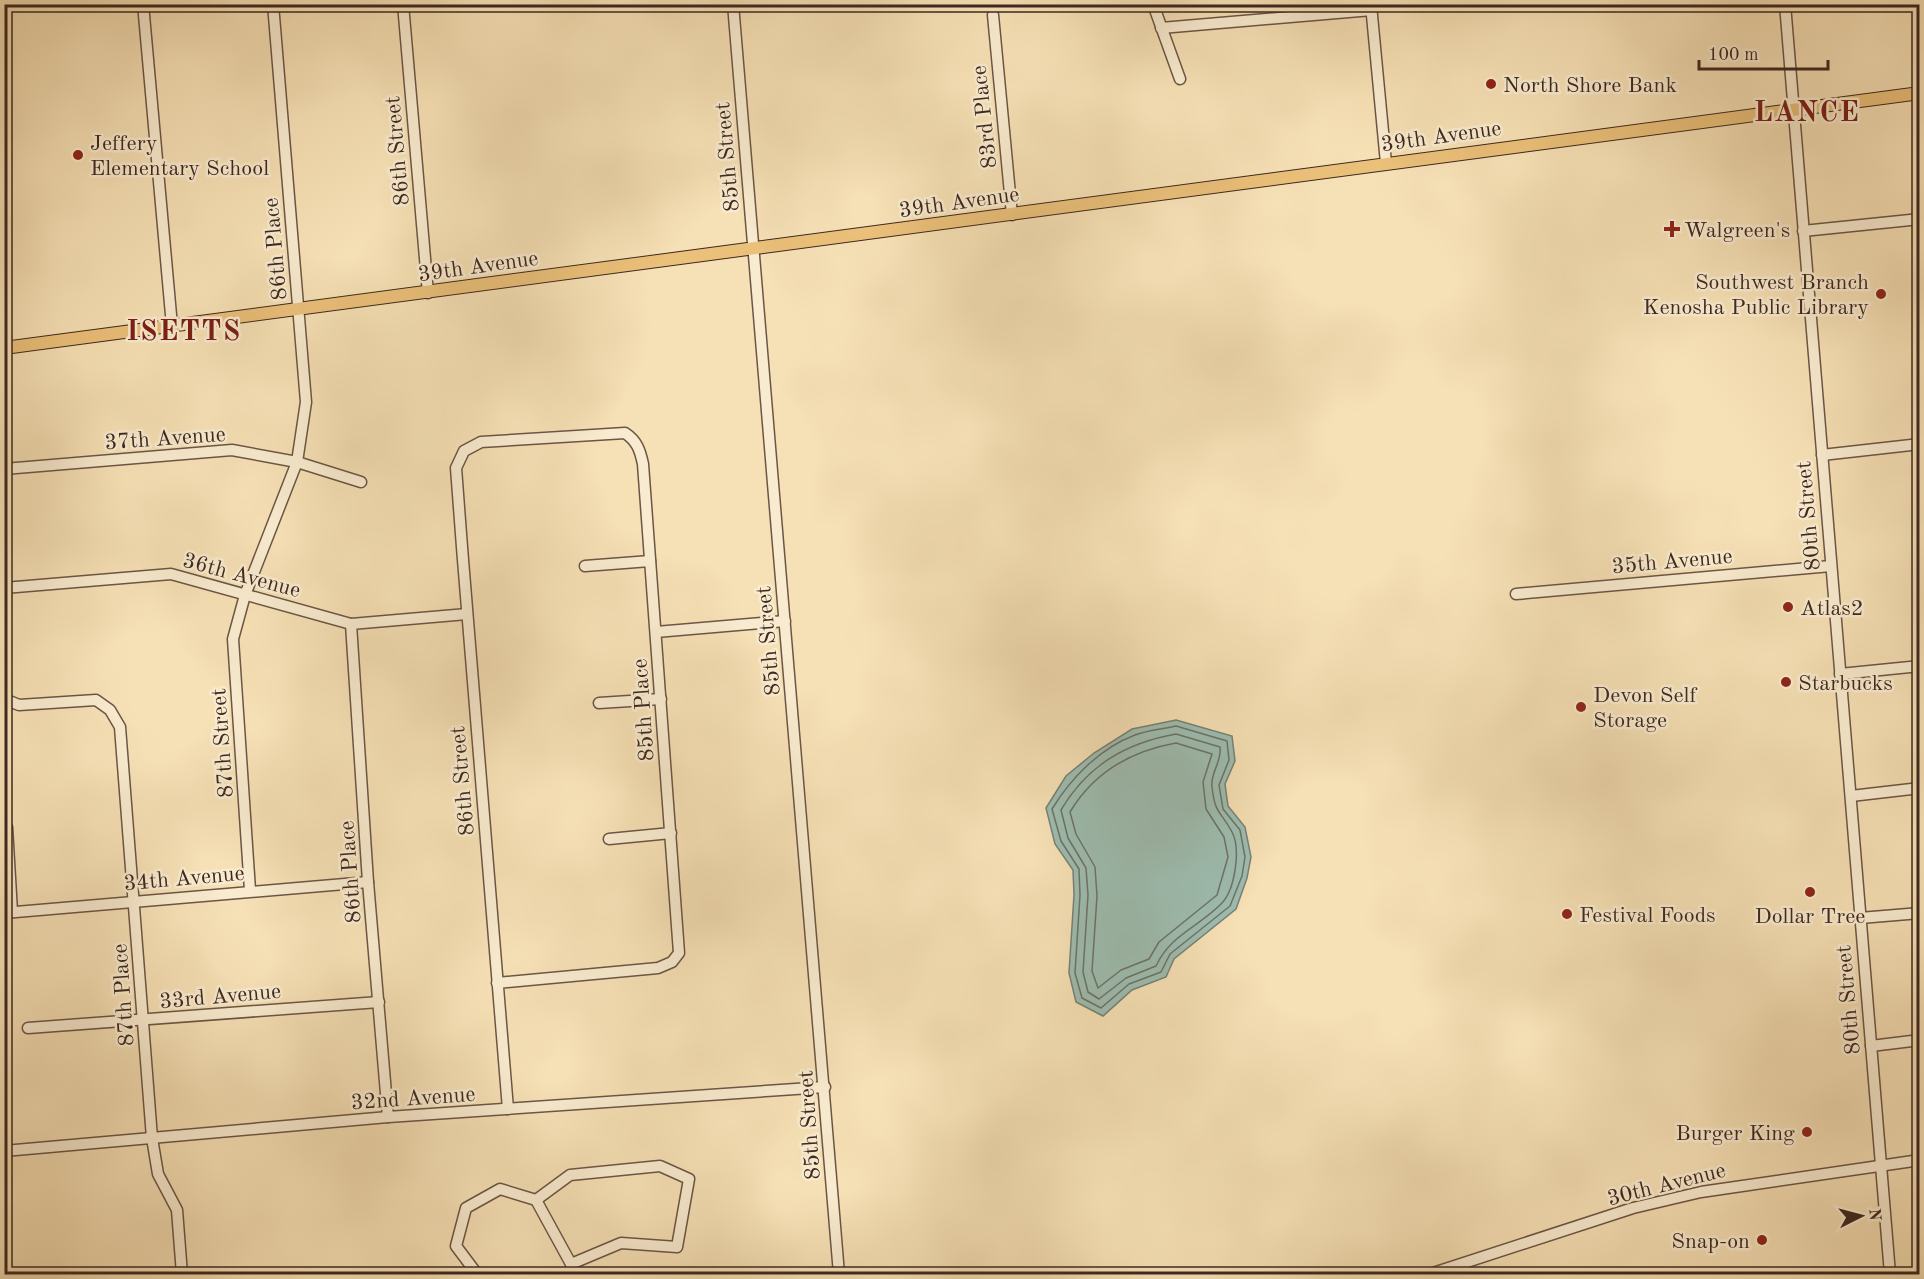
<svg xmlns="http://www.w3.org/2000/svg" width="1924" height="1279" font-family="'Old Standard TT',serif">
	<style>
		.water { fill: #9dbdb0; stroke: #778176; stroke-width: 1.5 }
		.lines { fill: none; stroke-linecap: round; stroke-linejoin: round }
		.shore { stroke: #6d7268; stroke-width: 1.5 }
		.minor-casing { stroke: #6b5645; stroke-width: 13 }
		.major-casing { stroke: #3d2820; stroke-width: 14 }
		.minor { stroke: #f9ebcf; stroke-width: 10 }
		.major { stroke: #ebc07a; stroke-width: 12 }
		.poi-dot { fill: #8f2418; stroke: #f9ebcf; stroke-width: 2 }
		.labels { text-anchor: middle; stroke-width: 5; stroke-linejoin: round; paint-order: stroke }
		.poi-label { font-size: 22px; fill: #3d2820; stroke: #f9ebcf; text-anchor: start }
		.street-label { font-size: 22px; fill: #3d2820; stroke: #f9ebcf }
		.district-label { font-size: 28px; font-weight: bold; letter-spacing: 1.5px; fill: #7a1f14; stroke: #f9ebcf }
	</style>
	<rect width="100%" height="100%" fill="#f6e0b5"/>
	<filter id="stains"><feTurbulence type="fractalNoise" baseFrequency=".00333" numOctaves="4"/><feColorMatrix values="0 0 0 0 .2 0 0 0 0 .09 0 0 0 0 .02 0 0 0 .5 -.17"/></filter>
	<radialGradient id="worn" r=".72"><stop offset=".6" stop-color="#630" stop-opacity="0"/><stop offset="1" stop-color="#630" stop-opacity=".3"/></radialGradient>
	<polygon class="water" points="1176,720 1232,736 1235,761 1225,784 1228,806 1245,827 1251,857 1247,878 1236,909 1174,959 1166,977 1132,990 1103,1016 1076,1002 1069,973 1074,895 1073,870 1055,844 1046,808 1066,776 1094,753 1132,729"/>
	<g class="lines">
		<g class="shore">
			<path d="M1176 726 1227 741 1229 760 1219 785 1223 809 1240 830 1245 857 1242 876 1230 906 1170 954 1161 972 1129 984 1101 1008 1082 998 1075 973 1080 895 1079 869 1061 841 1052 809C1071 778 1100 748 1135 735 1147 730 1163 729 1176 726Z"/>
			<path d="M1176 734 1220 747C1222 762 1210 773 1212 787 1215 815 1221 811 1232 832 1241 849 1235 889 1222 903 1199 927 1171 934 1156 966L1126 978 1099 999 1088 992 1083 972 1088 895 1086 868 1068 838 1061 810C1087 766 1125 743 1176 734Z"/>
			<path d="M1176 743 1212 754 1203 782 1206 809 1224 837 1228 857 1217 895 1159 942 1149 959 1121 970 1098 988 1092 971 1097 896 1095 867 1076 834 1070 812C1094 772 1131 751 1176 743Z"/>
		</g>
		<g class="minor-casing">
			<g id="minor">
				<polyline points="143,4 172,326"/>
				<polyline points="403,4 428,293"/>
				<polyline points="733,4 839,1274"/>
				<polyline points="1153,4 1180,79"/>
				<polyline points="1785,4 1890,1274"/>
				<polyline points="1371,5 1386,163"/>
				<polyline points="993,15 1012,215"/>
				<polyline points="1161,28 1372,10"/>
				<polyline points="1803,231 1920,219"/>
				<polyline points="1822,455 1920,444"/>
				<polyline points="4,469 232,450 297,462 361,482"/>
				<polyline points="585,566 650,561"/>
				<polyline points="4,588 171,574 351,624 467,614"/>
				<polyline points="1516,594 1831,566"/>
				<polyline points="351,624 368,882 388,1117"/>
				<polyline points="656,632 785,621"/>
				<polyline points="1840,674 1920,666"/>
				<polyline points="4,699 19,705 96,700 110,710 120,727 152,1138 158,1174 177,1210 182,1274"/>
				<polyline points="599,703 661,699"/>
				<polyline points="1851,796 1920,788"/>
				<polyline points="7,827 12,912"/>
				<polyline points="609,839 671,833"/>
				<polyline points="250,890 233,639 245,595 297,462 306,402 273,4"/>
				<polyline points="4,913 368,882"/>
				<polyline points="1860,918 1920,913"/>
				<path d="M497 983 658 968 672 962 679 953 643 464C640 450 637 441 625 433L481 442 464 451 456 468C472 682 490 896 508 1109"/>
				<polyline points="28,1028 379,1002"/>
				<polyline points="1871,1046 1920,1040"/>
				<polyline points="4,1151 388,1117 825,1087"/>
				<polyline points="536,1200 571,1264 573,1274"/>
				<polyline points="477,1274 456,1246 466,1208 500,1189 536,1200 570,1175 660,1166 689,1179 677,1247 621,1243 571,1264"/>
				<polyline points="1430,1274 1633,1208 1701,1192 1920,1160"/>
			</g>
		</g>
		<g class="major-casing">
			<polyline id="major" points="4,348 1920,93"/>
		</g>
		<use href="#minor" class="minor"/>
		<use href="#major" class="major"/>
	</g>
	<g class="poi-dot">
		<circle cx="1491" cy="84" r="6"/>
		<circle cx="78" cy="155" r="6"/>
		<path d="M1669 220h6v6h6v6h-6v6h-6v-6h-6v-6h6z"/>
		<circle cx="1881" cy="294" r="6"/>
		<circle cx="1788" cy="607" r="6"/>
		<circle cx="1786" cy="682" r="6"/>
		<circle cx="1581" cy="707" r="6"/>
		<circle cx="1810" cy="892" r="6"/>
		<circle cx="1567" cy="914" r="6"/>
		<circle cx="1807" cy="1132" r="6"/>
		<circle cx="1762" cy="1240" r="6"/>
	</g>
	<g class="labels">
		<g class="poi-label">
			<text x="1503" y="92">North Shore Bank</text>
			<text x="90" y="150">Jeffery<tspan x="90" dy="25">Elementary School</tspan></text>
			<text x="1684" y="237">Walgreen's</text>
			<text x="1869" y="289" text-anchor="end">Southwest Branch<tspan x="1869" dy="25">Kenosha Public Library</tspan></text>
			<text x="1800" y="615">Atlas2</text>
			<text x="1798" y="690">Starbucks</text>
			<text x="1593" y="702">Devon Self<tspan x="1593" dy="25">Storage</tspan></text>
			<text x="1579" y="922">Festival Foods</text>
			<text x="1810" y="923" text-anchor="middle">Dollar Tree</text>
			<text x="1795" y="1140" text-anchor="end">Burger King</text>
			<text x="1750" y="1248" text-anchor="end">Snap-on</text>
		</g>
		<g class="street-label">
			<text transform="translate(983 117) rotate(-96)" y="8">83rd Place</text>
			<text transform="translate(1441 135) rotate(-8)" y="8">39th Avenue</text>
			<text transform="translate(396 151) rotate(-95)" y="8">86th Street</text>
			<text transform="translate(726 157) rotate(-95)" y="8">85th Street</text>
			<text transform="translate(959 201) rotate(-8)" y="8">39th Avenue</text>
			<text transform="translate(274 249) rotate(-95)" y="8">86th Place</text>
			<text transform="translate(478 265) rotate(-8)" y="8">39th Avenue</text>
			<text transform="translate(165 437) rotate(-4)" y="8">37th Avenue</text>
			<text transform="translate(1807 516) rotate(-95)" y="8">80th Street</text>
			<text transform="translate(1672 560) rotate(-5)" y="8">35th Avenue</text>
			<text transform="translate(242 574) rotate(15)" y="8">36th Avenue</text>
			<text transform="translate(767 641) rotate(-95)" y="8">85th Street</text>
			<text transform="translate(642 710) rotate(-94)" y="8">85th Place</text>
			<text transform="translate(221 743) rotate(-94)" y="8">87th Street</text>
			<text transform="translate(461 781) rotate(-95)" y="8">86th Street</text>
			<text transform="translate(349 872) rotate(-94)" y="8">86th Place</text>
			<text transform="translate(184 877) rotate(-5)" y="8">34th Avenue</text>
			<text transform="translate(122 995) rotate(-94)" y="8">87th Place</text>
			<text transform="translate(220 995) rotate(-5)" y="8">33rd Avenue</text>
			<text transform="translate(1847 1000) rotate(-95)" y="8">80th Street</text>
			<text transform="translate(413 1097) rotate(-4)" y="8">32nd Avenue</text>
			<text transform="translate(808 1125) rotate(-94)" y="8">85th Street</text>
			<text transform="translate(1666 1183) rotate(-14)" y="8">30th Avenue</text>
		</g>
		<g class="district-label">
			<text x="1807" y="121">LANCE</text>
			<text x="184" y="340">ISETTS</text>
		</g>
	</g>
	<rect width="1924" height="1279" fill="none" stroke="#f6e0b5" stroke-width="24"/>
	<rect x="6" y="6" width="1912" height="1267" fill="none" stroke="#3d2820" stroke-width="3"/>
	<rect x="12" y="12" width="1900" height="1255" fill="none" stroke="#3d2820" stroke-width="1.5"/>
	<g transform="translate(1861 1216) rotate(84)" stroke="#f9ebcf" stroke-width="4.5" paint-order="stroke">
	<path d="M0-4.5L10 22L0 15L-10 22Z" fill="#3d2820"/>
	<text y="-9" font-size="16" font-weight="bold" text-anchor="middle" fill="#3d2820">N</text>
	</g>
	<path d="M1699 60v9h129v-9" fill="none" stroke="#3d2820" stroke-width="3"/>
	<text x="1708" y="60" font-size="18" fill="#3d2820" stroke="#f9ebcf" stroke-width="4.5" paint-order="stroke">100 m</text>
	<rect width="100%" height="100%" filter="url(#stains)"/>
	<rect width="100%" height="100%" fill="url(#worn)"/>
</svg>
